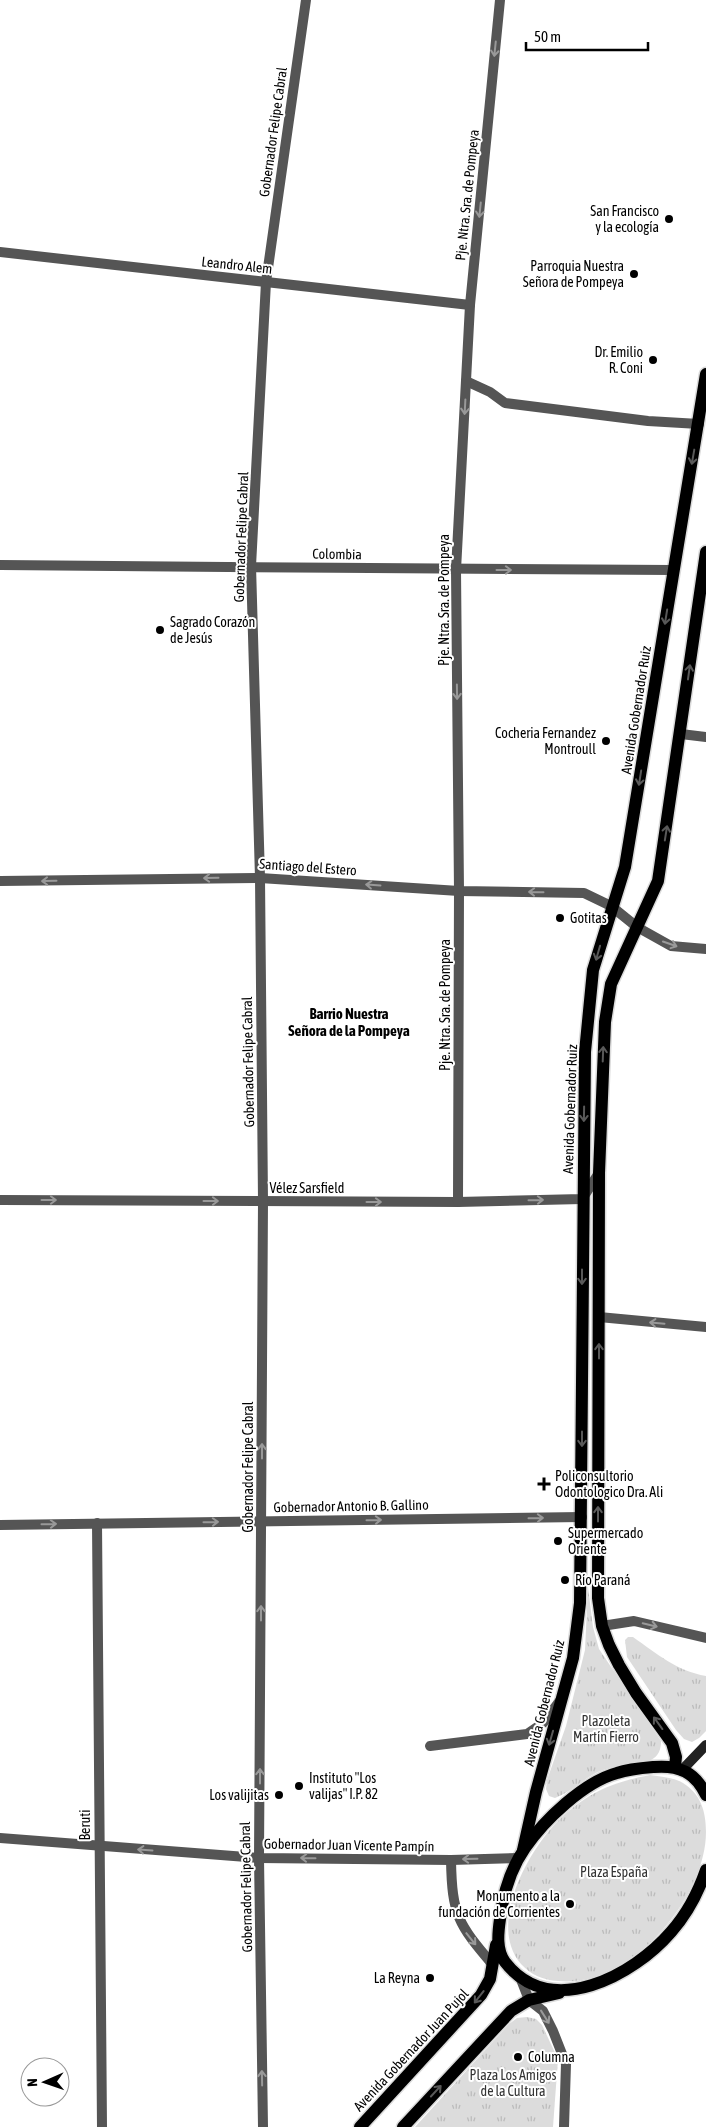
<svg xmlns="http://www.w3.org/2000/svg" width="706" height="2127" font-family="'Asap Condensed',sans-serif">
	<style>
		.park { fill: url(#park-tufts) }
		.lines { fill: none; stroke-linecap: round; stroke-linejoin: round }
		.primary-casing { stroke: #dbdbdb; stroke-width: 15 }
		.lane { stroke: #555; stroke-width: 10 }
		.street { stroke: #555; stroke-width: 10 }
		.secondary { stroke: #222; stroke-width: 10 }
		.primary { stroke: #000; stroke-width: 12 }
		.oneway { stroke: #999 }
		.oneway2 { stroke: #595959 }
		.poi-dot { fill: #000; stroke: #fff; stroke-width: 2 }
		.labels { text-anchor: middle; stroke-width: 4; stroke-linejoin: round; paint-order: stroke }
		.street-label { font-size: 14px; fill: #000; stroke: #fff }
		.poi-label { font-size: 14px; fill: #000; stroke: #fff; text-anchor: end }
		.park-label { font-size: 14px; fill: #333; stroke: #fff }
		.neighbourhood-label { font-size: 15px; font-weight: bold; fill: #000; stroke: #fff }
	</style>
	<defs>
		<pattern id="park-tufts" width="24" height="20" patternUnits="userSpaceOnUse" patternTransform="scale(1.25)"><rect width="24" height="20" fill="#dcdcdc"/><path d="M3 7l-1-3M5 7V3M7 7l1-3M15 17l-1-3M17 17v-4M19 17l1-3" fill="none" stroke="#bbb"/></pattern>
	</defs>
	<rect width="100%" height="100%" fill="#fff"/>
	<g class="park">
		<path d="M588 1587 593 1627 599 1649 661 1741C661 1749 659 1756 651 1760 634 1766 615 1764 598 1772 583 1779 571 1792 555 1798L549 1796 546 1789 547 1780 566 1726 585 1650Z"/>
		<path d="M628 1637H633C657 1654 677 1671 706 1676V1731L699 1738 692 1742 684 1739 676 1730 627 1657 625 1640Z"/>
		<path d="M650 1775C662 1777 673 1777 683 1783 701 1794 706 1812 706 1832 706 1899 628 1989 558 1981 543 1980 531 1975 521 1964 486 1924 530 1846 563 1816 591 1791 614 1782 650 1775Z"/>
		<polygon points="527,2017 536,2019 542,2025 558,2059 553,2127 415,2127 509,2024 517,2018"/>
	</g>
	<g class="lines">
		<g class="primary-casing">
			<g id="primary">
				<polyline points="675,1767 676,1757 672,1743 636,1693 619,1665 609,1645 602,1626 598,1598 599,1173 605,1022 611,984 658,881 706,552"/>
				<path d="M706 1795C695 1772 679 1765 654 1767 642 1768 629 1769 617 1773 584 1782 544 1820 525 1848 511 1868 503 1895 500 1919 498 1933 496 1950 505 1962 551 2021 634 1975 671 1932 687 1914 698 1893 706 1870"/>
				<polyline points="523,1850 536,1792 573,1658 580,1603 585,1052 593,970 625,867 706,374"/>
				<polyline points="360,2127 481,1995 490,1979 496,1945"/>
				<polyline points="403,2127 511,2011 529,2000 559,1993"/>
			</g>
		</g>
		<g class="lane">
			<polyline points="466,381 490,392 505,403 648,421 699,424"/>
			<polyline points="602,1626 634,1621 706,1638"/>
		</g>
		<g class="street">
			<polyline points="0,252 470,305"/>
			<path d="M0 565C224 566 449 570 673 570"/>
			<polyline points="681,734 706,737"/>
			<polyline points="0,881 260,878 459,891 584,893 611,906 637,927 671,946 706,949"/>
			<polyline points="0,1200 458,1202 582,1199 599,1173"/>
			<polyline points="458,1202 459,891 456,570 470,305 500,0"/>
			<polyline points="599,1317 706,1327"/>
			<polyline points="97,1523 102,2127"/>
			<polyline points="0,1525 582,1517"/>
			<polyline points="430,1746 527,1734 543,1723 559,1702"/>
			<polyline points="0,1838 259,1858 451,1860 519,1858"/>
			<path d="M451 1860C452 1915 458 1924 493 1965"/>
			<polyline points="520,1977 529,2000 543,2011 553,2031 566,2064 564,2127"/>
			<polyline points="263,2127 259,1858 263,1201 260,878 251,566 266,282 306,0"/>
		</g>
		<polyline class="secondary" points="683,1769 706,1745"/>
		<use href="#primary" class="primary"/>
	</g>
	<defs><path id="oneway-shaft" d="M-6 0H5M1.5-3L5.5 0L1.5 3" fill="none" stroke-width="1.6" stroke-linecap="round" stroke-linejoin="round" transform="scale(1.25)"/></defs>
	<g class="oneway">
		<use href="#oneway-shaft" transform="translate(495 49) rotate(96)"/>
		<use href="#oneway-shaft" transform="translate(480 210) rotate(96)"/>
		<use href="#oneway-shaft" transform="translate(465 407) rotate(93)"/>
		<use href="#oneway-shaft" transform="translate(504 570)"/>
		<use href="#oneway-shaft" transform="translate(457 692) rotate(89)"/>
		<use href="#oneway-shaft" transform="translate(211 878) rotate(179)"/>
		<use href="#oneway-shaft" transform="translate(49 881) rotate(179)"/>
		<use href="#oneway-shaft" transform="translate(373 885) rotate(-176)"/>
		<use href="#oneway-shaft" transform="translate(536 892) rotate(-179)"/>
		<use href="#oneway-shaft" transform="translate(670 944) rotate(19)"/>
		<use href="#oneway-shaft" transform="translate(49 1200)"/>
		<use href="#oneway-shaft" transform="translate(536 1200) rotate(-1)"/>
		<use href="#oneway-shaft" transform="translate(211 1201)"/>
		<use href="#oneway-shaft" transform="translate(374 1202)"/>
		<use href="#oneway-shaft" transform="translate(657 1323) rotate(-175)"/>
		<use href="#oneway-shaft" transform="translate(262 1451) rotate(-90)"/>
		<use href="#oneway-shaft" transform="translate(536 1518) rotate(-1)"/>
		<use href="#oneway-shaft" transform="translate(374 1520) rotate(-1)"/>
		<use href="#oneway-shaft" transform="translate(211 1522) rotate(-1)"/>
		<use href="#oneway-shaft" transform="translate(49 1524) rotate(-1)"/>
		<use href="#oneway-shaft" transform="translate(261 1613) rotate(-90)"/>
		<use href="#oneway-shaft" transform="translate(650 1625) rotate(13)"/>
		<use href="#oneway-shaft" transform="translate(260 1776) rotate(-90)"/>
		<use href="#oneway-shaft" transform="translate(145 1850) rotate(-176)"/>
		<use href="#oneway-shaft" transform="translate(308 1858) rotate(-179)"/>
		<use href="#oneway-shaft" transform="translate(470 1859) rotate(179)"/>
		<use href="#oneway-shaft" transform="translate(471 1939) rotate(51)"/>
		<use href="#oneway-shaft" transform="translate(545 2017) rotate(58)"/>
		<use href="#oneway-shaft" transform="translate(262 2078) rotate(-91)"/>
	</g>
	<g class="oneway2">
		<use href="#oneway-shaft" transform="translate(693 457) rotate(100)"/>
		<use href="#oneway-shaft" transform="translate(666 617) rotate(99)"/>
		<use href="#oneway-shaft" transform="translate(689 672) rotate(-82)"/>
		<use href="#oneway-shaft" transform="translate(640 778) rotate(99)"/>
		<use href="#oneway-shaft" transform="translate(666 833) rotate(-81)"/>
		<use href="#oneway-shaft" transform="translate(598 953) rotate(106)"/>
		<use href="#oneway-shaft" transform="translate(603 1054) rotate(-88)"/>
		<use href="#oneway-shaft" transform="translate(584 1114) rotate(91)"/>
		<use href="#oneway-shaft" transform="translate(582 1277) rotate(90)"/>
		<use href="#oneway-shaft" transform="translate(599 1351) rotate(-90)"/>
		<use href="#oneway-shaft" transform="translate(582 1439) rotate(90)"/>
		<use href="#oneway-shaft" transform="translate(598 1514) rotate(-90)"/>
		<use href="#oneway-shaft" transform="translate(658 1723) rotate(-126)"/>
		<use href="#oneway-shaft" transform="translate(551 1738) rotate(106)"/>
		<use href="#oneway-shaft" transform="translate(479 1997) rotate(128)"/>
		<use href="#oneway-shaft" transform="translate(436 2091) rotate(-47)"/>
	</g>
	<g class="poi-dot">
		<circle cx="669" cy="219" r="5"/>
		<circle cx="634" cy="274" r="5"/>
		<circle cx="653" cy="360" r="5"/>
		<circle cx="160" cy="630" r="5"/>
		<circle cx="606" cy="741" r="5"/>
		<circle cx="560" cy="918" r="5"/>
		<path d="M541.5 1476.5h5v5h5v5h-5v5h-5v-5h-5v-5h5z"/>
		<circle cx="558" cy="1541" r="5"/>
		<circle cx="565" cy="1580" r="5"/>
		<circle cx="299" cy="1786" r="5"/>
		<circle cx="279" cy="1795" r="5"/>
		<circle cx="570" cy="1904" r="5"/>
		<circle cx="430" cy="1978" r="5"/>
		<circle cx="518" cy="2057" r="5"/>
	</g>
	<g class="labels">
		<g class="street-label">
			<text transform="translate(273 132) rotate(-82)" y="5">Gobernador Felipe Cabral</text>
			<text transform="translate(467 195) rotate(-84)" y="5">Pje. Ntra. Sra. de Pompeya</text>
			<text transform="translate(237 265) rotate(6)" y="5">Leandro Alem</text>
			<text transform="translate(241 537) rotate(-88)" y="5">Gobernador Felipe Cabral</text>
			<text transform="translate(337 554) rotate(1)" y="5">Colombia</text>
			<text transform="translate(444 600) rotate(-90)" y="5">Pje. Ntra. Sra. de Pompeya</text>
			<text transform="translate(636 710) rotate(-81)" y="5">Avenida Gobernador Ruiz</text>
			<text transform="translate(308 867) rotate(4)" y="5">Santiago del Estero</text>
			<text transform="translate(445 1005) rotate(-90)" y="5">Pje. Ntra. Sra. de Pompeya</text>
			<text transform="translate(248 1062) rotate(-91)" y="5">Gobernador Felipe Cabral</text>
			<text transform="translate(570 1109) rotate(-88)" y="5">Avenida Gobernador Ruiz</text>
			<text x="307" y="1193">Vélez Sarsfield</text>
			<text transform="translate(248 1467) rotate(-90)" y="5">Gobernador Felipe Cabral</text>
			<text transform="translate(351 1506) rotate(-1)" y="5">Gobernador Antonio B. Gallino</text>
			<text transform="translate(544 1703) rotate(-76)" y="5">Avenida Gobernador Ruiz</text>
			<text transform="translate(85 1825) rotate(-90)" y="5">Beruti</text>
			<text transform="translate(349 1845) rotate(1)" y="5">Gobernador Juan Vicente Pampín</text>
			<text transform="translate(246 1887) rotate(-91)" y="5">Gobernador Felipe Cabral</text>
			<text transform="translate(411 2050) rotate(-47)" y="5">Avenida Gobernador Juan Pujol</text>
		</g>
		<g class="poi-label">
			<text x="659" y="216">San Francisco<tspan x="659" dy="16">y la ecología</tspan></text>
			<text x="624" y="271">Parroquia Nuestra<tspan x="624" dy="16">Señora de Pompeya</tspan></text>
			<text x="643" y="357">Dr. Emilio<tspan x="643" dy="16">R. Coni</tspan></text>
			<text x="170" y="627" text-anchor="start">Sagrado Corazón<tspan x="170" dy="16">de Jesús</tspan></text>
			<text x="596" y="738">Cocheria Fernandez<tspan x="596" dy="16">Montroull</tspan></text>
			<text x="570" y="923" text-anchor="start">Gotitas</text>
			<text x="555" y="1481" text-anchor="start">Policonsultorio<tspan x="555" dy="16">Odontologico Dra. Ali</tspan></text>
			<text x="568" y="1538" text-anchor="start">Supermercado<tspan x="568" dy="16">Oriente</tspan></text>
			<text x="575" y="1585" text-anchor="start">Río Paraná</text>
			<text x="309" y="1783" text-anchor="start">Instituto "Los<tspan x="309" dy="16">valijas" I.P. 82</tspan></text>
			<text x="269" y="1800">Los valijitas</text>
			<text x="560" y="1901">Monumento a la<tspan x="560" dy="16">fundación de Corrientes</tspan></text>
			<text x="420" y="1983">La Reyna</text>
			<text x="528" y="2062" text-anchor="start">Columna</text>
		</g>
		<g class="park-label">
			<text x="606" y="1726">Plazoleta<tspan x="606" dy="16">Martín Fierro</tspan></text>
			<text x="614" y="1877">Plaza España</text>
			<text x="513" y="2080">Plaza Los Amigos<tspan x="513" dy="16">de la Cultura</tspan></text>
		</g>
		<g class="neighbourhood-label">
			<text x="349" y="1019">Barrio Nuestra<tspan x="349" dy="17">Señora de la Pompeya</tspan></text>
		</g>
	</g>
	<g transform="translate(45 2082) rotate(268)"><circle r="24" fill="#ffffff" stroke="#999999"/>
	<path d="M0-4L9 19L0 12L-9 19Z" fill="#000000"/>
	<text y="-8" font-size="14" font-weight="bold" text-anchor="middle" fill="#000000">N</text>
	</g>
	<path d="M526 42v8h122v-8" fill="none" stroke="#000000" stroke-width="2.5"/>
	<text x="534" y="42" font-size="15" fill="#000000" stroke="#ffffff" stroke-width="4" paint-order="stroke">50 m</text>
</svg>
